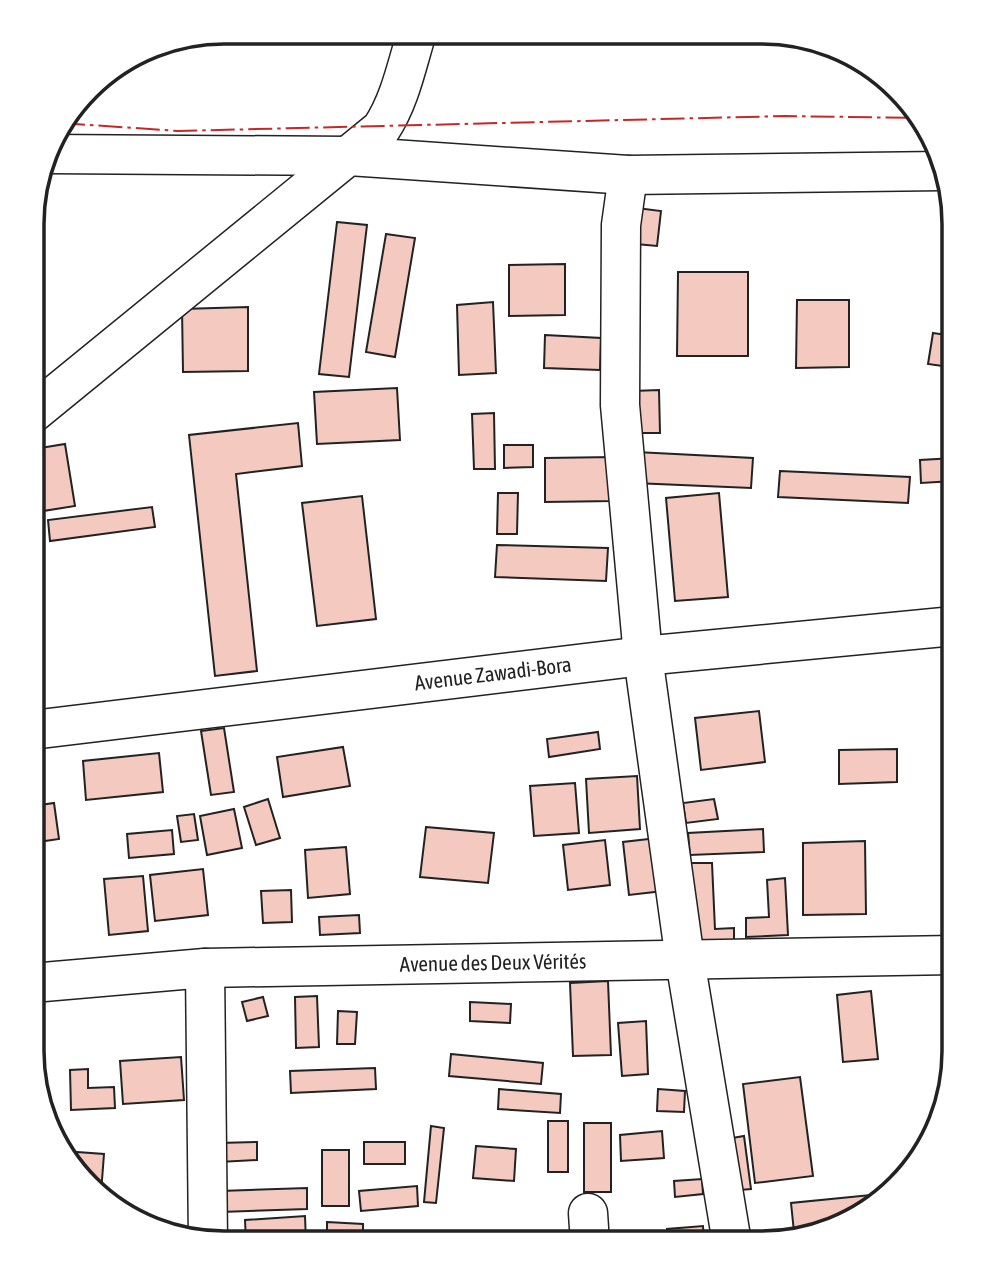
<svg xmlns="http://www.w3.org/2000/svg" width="986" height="1275" font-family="'Asap Condensed',sans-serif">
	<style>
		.building { fill: #f3c9c0; stroke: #222; stroke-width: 2 }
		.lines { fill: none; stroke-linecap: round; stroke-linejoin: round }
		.minor-casing { stroke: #222; stroke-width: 41 }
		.minor { stroke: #fff; stroke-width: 38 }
		.power { stroke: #c62828; stroke-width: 2; stroke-dasharray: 24 5 3.5 5; stroke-linecap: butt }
		.labels { text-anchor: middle; stroke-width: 5; stroke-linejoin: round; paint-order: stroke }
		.street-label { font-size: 21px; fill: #222; stroke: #fff }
		.rim { fill: none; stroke: #222; stroke-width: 3.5 }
	</style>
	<rect width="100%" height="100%" fill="#fff"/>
	<g class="building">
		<polygon points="629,207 661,211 657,246 625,243"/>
		<polygon points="337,222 367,225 349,377 319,374"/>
		<polygon points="386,234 415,238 395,357 366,352"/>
		<polygon points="565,264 565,315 509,316 509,265"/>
		<polygon points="678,272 748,272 748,356 677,356"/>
		<polygon points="797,300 849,300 849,367 796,368"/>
		<polygon points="493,302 496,373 459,375 457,305"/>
		<polygon points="248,307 248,371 183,372 182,309"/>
		<polygon points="933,333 954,336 950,367 928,364"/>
		<polygon points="545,335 601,338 600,370 544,368"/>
		<polygon points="397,388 400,440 317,444 314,392"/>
		<polygon points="659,390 660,433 633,433 633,391"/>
		<polygon points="494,413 495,469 474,469 472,414"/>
		<polygon points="298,423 302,466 236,474 257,671 215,676 189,435"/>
		<polygon points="65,444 75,506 43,511 34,449"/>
		<polygon points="504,445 533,445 533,467 504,468"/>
		<polygon points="636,452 753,458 751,488 634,483"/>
		<polygon points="614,457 614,501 545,502 545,458"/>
		<polygon points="954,458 954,481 921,483 920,460"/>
		<polygon points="780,471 910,477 908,503 778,497"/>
		<polygon points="498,493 518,493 517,534 497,534"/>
		<polygon points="719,493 728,597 675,601 666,498"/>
		<polygon points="362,496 376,619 317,626 302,503"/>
		<polygon points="152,507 155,527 50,541 48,520"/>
		<polygon points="497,545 608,548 606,581 495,577"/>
		<polygon points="759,711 765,762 701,770 695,718"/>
		<rect x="949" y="713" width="5" height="71"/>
		<polygon points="224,728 234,792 211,795 201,731"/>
		<polygon points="598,732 600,749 549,757 547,739"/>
		<polygon points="343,747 350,786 283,797 277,757"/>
		<polygon points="897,749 897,782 839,784 839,750"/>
		<polygon points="159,753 163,792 86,800 83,761"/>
		<polygon points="637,776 640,829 589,833 586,779"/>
		<polygon points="575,783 579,833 534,836 530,786"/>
		<polygon points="268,799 280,838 256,845 244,807"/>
		<polygon points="714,799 718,819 686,823 683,803"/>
		<polygon points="54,803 59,839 38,842 33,806"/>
		<polygon points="234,809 242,848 207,855 200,816"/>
		<polygon points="194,814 198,840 181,842 177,816"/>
		<polygon points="426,827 494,833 488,883 420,877"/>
		<polygon points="763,829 764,852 690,855 688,833"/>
		<polygon points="172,830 174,854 129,858 127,834"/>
		<polygon points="657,838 663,891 629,895 623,842"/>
		<polygon points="605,840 610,885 568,890 563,845"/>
		<polygon points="865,841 866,914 803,915 803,843"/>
		<polygon points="346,847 350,894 308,898 305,850"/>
		<polygon points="689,863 712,863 715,929 734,928 734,940 692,942"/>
		<polygon points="203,869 208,915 155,921 150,875"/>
		<polygon points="143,876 148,931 109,935 104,879"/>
		<polygon points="785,878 788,935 746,937 746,918 769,917 767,880"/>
		<polygon points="291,890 292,922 263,923 261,891"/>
		<polygon points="359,915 360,933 320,935 319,917"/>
		<polygon points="608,981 611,1055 573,1056 570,983"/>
		<polygon points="871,991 878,1059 843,1062 837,995"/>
		<polygon points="317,996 319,1047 296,1048 295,997"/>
		<polygon points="263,997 268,1016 247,1021 242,1002"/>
		<polygon points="470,1002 511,1004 510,1023 470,1021"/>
		<polygon points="338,1011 357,1012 355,1044 337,1044"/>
		<polygon points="646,1021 648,1074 622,1076 618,1023"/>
		<polygon points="451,1054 543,1063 541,1084 449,1076"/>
		<polygon points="181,1057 184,1100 123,1104 120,1061"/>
		<polygon points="375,1068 376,1089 291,1093 290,1071"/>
		<polygon points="88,1069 88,1088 114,1087 115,1108 71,1110 70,1070"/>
		<polygon points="800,1077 813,1176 755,1183 743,1084"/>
		<polygon points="499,1089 561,1094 560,1113 498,1109"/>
		<polygon points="658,1089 685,1091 684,1112 657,1111"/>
		<rect x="548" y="1121" width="20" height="51"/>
		<rect x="584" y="1123" width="27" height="69"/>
		<polygon points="431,1126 444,1128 436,1203 424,1202"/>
		<polygon points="662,1131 664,1158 621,1161 620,1135"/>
		<polygon points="744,1136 751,1189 740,1190 732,1138"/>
		<polygon points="257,1142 257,1160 219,1162 218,1143"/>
		<rect x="364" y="1142" width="41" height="22"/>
		<polygon points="476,1146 516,1149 514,1181 473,1178"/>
		<rect x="322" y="1150" width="27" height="56"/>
		<polygon points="77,1152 104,1154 101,1193 76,1165"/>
		<polygon points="702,1179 703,1194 675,1197 674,1181"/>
		<polygon points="417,1186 418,1206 361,1211 359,1191"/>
		<polygon points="307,1188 307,1209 221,1212 220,1191"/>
		<polygon points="881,1194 848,1224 822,1230 794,1232 791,1203"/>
		<polygon points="305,1216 306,1242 246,1242 245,1220"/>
		<polygon points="327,1222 363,1224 363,1242 327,1242"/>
		<polygon points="703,1226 704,1243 668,1243 667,1229"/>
	</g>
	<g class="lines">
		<g class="minor-casing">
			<g id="minor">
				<polyline points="48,154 349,156 628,175 942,171"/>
				<polyline points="628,175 621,225 620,405 643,656 685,960 732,1243"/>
				<path d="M33 413 381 129C400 101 407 64 417 32"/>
				<polyline points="32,730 643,656 954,626"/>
				<polyline points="205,968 208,1242"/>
				<polyline points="32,983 205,968 954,955"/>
				<polyline points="588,1213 590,1243"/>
			</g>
		</g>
		<use href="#minor" class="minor"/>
		<polyline class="power" points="61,123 178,131 785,116 918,118"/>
	</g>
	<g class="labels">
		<g class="street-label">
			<text transform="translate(493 674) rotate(-7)" y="7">Avenue Zawadi-Bora</text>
			<text transform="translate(493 963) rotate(-1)" y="7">Avenue des Deux Vérités</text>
		</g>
	</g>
	<path d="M0 0H986V1275H0ZM224 44H762A180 180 0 0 1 942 224V1051A180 180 0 0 1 762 1231H224A180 180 0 0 1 44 1051V224A180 180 0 0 1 224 44Z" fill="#fff" fill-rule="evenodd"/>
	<path class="rim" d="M224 44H762A180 180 0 0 1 942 224V1051A180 180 0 0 1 762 1231H224A180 180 0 0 1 44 1051V224A180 180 0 0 1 224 44Z"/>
</svg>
